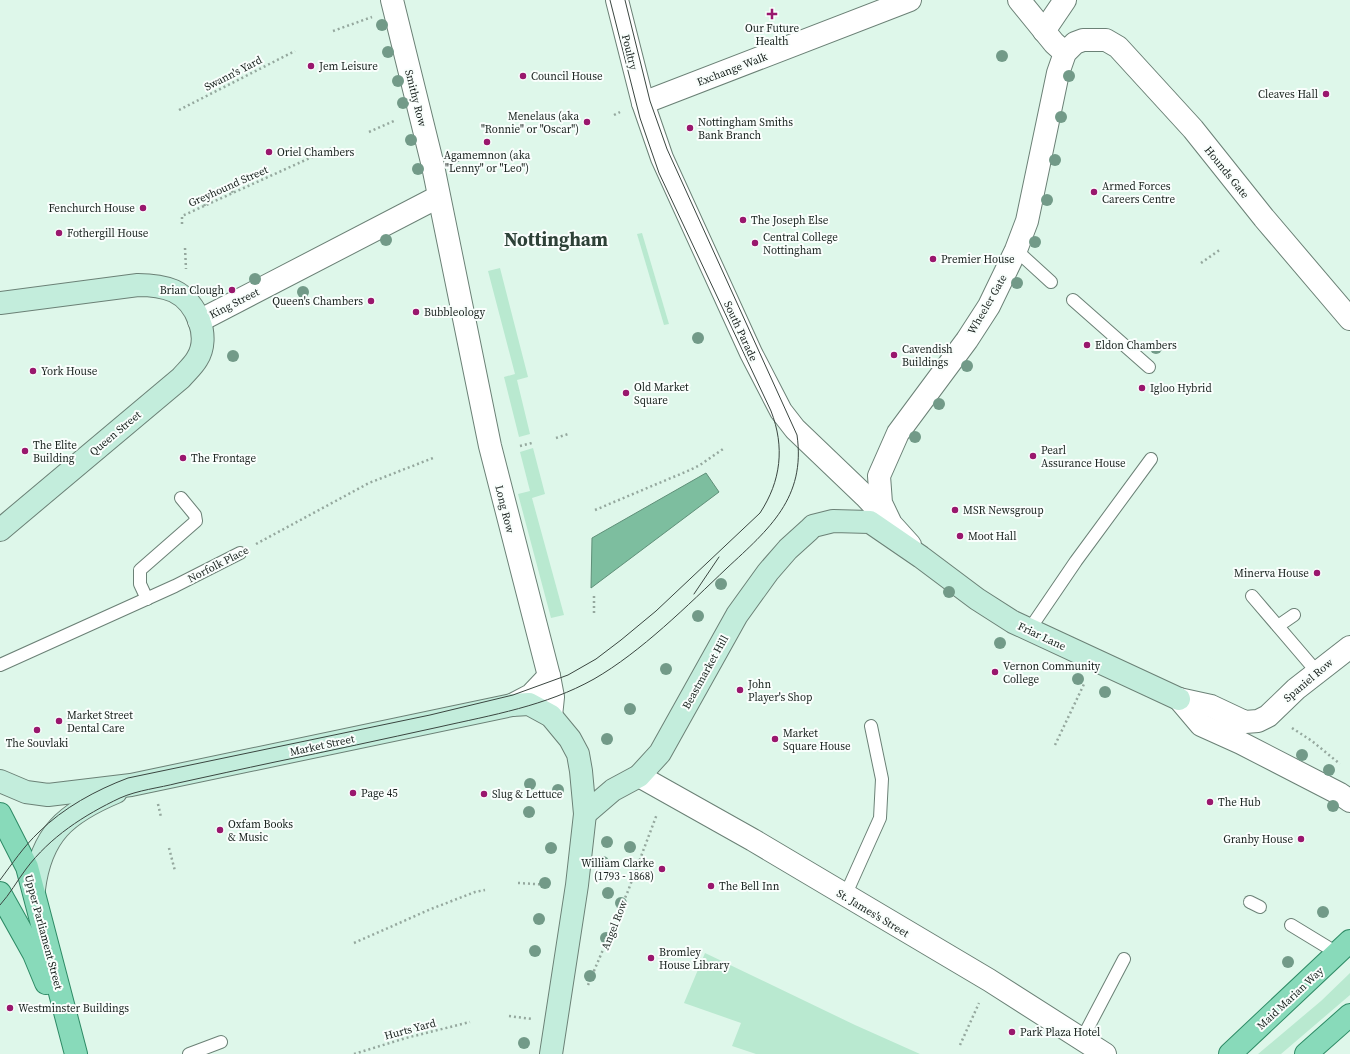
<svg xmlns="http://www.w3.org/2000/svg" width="1350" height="1054" font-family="'Source Serif 4',serif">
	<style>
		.green { fill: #b9e9d0 }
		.water { fill: #7dbe9f; stroke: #5f8f78 }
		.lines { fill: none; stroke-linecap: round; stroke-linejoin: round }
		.lane-casing { stroke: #6b8176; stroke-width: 14 }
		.street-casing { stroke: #6b8176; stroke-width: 24 }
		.secondary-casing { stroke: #6b8176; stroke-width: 24 }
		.primary-casing { stroke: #2d8a65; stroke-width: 24 }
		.path { stroke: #95a89e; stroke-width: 2.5; stroke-dasharray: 2 3; stroke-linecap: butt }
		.lane { stroke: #fff; stroke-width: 12 }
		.street { stroke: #fff; stroke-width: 22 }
		.secondary { stroke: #c3eddc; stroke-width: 22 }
		.primary { stroke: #88daba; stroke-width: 22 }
		.tram { stroke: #3a4640; stroke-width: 1 }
		.tree { fill: #729a88 }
		.poi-dot { fill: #99176d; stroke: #f9fefc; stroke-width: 1.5 }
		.labels { text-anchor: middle; stroke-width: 4; stroke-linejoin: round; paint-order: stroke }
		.poi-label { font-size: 11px; fill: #18211d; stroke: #f9fefc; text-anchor: start }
		.street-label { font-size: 11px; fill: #18211d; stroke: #f9fefc }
		.town-label { font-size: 19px; font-weight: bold; fill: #2d4137; stroke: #f9fefc }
	</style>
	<rect width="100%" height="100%" fill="#def7ea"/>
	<g class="green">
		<polygon points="642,233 669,324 664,325 637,234"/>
		<polygon points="500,268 528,377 517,380 530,434 519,437 504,377 515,374 488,271"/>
		<polygon points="533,448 545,494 532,498 564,615 551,618 518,494 530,491 520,452"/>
		<polygon points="705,953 855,1025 920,1054 756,1054 732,1046 741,1023 684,1003"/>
		<polygon points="1350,973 1350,995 1281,1054 1258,1054 1321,1001"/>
	</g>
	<polygon class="water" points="706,473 719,492 591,588 592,538"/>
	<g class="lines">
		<g class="lane-casing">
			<g id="lane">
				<polyline points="1016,250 1051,282"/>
				<polyline points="1073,300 1149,367"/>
				<polyline points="1252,596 1317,672"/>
				<polyline points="147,599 140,584 140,570 196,521 195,515 181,498"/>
				<polyline points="1278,626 1294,615"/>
				<polyline points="1029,630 1076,561 1151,459"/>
				<polyline points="0,665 175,586 240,553"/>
				<polyline points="845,896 880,818 882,779 871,726"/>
				<polyline points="1250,902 1260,907"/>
				<polyline points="1291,925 1337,953"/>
				<polyline points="1082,1039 1124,959"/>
				<polyline points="189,1054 221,1042"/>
			</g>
		</g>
		<g class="street-casing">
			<g id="street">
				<polyline points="392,0 433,166 490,446 549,676 553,697 551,716"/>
				<polyline points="617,0 643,103 662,158 751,353 781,411 795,429 865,496 885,517"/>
				<polyline points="1019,0 1054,43 1065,53"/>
				<polyline points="1044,31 1065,0"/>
				<polyline points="643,103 910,0"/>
				<polyline points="199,321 438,197"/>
				<polyline points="910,545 891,524 881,503 879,476 898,433 967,340 989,306 1016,250 1027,221 1058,73 1065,53 1075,43 1083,40 1106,40 1118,47 1193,129 1264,218 1350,319"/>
				<polyline points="1179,699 1211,706 1245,722 1258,721 1268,716 1296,689 1350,647"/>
				<polyline points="1179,699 1201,725 1241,743 1340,794 1350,801"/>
				<polyline points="512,705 531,695 549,676"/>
				<polyline points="639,776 753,840 989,980 1105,1054"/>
			</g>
		</g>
		<g class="secondary-casing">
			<g id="secondary">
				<path d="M0 303 138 285C150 285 162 286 174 291 197 302 211 337 197 359 193 366 186 372 181 378L0 530"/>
				<polyline points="0,781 26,792 48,795 131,785 512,705 529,704 551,716 570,739 578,754 581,771 585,814 577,885 551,1054"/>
				<polyline points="585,814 613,790 639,776 660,753 737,615 768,572 788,549 809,530 813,526 833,521 870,522 921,557 977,599 1013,622 1179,699"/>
				<path d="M34 889C41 834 66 813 116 792"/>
			</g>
		</g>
		<g class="primary-casing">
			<g id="primary">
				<polyline points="0,814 27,867 76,1054"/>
				<polyline points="0,893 34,954 46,983"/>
				<polyline points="1230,1054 1350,941"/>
				<polyline points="1306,1054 1350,1015"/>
			</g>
		</g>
		<g class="path">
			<polyline points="333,31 372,17"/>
			<polyline points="179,110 295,51"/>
			<polyline points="614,115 620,112"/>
			<polyline points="369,132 396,120"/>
			<polyline points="457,161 464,159"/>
			<polyline points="217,189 219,192 230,187 233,193"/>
			<polyline points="205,206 202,200 219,192"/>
			<polyline points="182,224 182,216 332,148"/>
			<polyline points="185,248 186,269"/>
			<polyline points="1201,263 1221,249"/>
			<polyline points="556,438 568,434"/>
			<polyline points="520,446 532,443"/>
			<polyline points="595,510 690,470 700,465 723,449"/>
			<polyline points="256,544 369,483 433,458"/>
			<polyline points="594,613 594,595"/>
			<polyline points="1292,728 1312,741 1340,764"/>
			<polyline points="1055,745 1085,682"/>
			<polyline points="158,804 161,817"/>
			<polyline points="169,848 175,871"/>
			<polyline points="518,883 551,885"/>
			<polyline points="354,943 431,909 475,892 485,890"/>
			<polyline points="588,985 628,891 657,814"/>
			<polyline points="509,1016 532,1019"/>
			<polyline points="960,1045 979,1003"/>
			<polyline points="354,1054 406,1038 470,1022"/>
		</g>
		<use href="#lane" class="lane"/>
		<use href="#street" class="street"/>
		<use href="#secondary" class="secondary"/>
		<use href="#primary" class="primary"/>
		<g class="tram">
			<polyline points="694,594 719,557"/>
			<path d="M0 880C12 864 24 846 39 832 63 808 96 790 128 778L430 715 513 695 568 675 596 659 621 640 656 611 760 513C781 481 785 447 771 411L659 173 640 118 610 0"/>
			<path d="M0 905C10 894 17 881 26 869 50 837 84 815 120 798 138 790 159 788 178 783 210 776 242 769 275 762 329 751 384 739 439 727 492 715 546 706 594 679 641 652 688 605 727 568 769 529 806 498 797 435L667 149 650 101 625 0"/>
		</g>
	</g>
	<g class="tree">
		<circle cx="382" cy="25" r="6"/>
		<circle cx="388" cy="52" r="6"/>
		<circle cx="1002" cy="56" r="6"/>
		<circle cx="1069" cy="76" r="6"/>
		<circle cx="398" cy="81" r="6"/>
		<circle cx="403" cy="103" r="6"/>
		<circle cx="1061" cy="117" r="6"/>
		<circle cx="411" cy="140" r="6"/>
		<circle cx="1055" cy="160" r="6"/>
		<circle cx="418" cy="169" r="6"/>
		<circle cx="1047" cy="200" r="6"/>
		<circle cx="386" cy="240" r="6"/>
		<circle cx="1035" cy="242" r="6"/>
		<circle cx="255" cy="279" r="6"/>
		<circle cx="1017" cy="283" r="6"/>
		<circle cx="303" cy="292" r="6"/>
		<circle cx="698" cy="338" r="6"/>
		<circle cx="1156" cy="348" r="6"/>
		<circle cx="233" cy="356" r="6"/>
		<circle cx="967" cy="366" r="6"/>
		<circle cx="939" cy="404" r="6"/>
		<circle cx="915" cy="437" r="6"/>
		<circle cx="721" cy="584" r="6"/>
		<circle cx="949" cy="592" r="6"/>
		<circle cx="698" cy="616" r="6"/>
		<circle cx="1000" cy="643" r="6"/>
		<circle cx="666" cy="669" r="6"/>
		<circle cx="1078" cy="679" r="6"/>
		<circle cx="1105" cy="692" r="6"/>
		<circle cx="630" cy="709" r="6"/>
		<circle cx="607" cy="739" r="6"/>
		<circle cx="1302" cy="755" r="6"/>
		<circle cx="1329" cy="770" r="6"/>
		<circle cx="530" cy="784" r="6"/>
		<circle cx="558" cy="790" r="6"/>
		<circle cx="1333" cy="806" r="6"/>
		<circle cx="529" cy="812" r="6"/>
		<circle cx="607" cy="842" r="6"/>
		<circle cx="630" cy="847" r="6"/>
		<circle cx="551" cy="848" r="6"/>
		<circle cx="603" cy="862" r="6"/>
		<circle cx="545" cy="883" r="6"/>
		<circle cx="608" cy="893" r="6"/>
		<circle cx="621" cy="903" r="6"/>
		<circle cx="1323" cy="912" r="6"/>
		<circle cx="539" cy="919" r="6"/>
		<circle cx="606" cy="938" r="6"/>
		<circle cx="535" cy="951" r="6"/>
		<circle cx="1288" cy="962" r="6"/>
		<circle cx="590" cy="976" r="6"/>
		<circle cx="524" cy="1043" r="6"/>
	</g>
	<g class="poi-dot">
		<path d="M770 8h4v4h4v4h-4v4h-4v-4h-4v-4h4z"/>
		<circle cx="311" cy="66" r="4"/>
		<circle cx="523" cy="76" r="4"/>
		<circle cx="1326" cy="94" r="4"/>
		<circle cx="587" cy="122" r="4"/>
		<circle cx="690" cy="128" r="4"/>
		<circle cx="487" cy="142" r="4"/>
		<circle cx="269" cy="152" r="4"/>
		<circle cx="1094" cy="192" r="4"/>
		<circle cx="143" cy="208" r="4"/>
		<circle cx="743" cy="220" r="4"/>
		<circle cx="59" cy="233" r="4"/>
		<circle cx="755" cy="243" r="4"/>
		<circle cx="933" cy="259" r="4"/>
		<circle cx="232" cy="290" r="4"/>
		<circle cx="371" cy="301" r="4"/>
		<circle cx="416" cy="312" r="4"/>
		<circle cx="1087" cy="345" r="4"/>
		<circle cx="894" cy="355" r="4"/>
		<circle cx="33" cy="371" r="4"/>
		<circle cx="1142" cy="388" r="4"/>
		<circle cx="626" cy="393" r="4"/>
		<circle cx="25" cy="451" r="4"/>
		<circle cx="1033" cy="456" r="4"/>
		<circle cx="183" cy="458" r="4"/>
		<circle cx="955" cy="510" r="4"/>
		<circle cx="960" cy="536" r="4"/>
		<circle cx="1317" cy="573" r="4"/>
		<circle cx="995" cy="672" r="4"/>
		<circle cx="740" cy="690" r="4"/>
		<circle cx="59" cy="721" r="4"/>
		<circle cx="37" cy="730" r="4"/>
		<circle cx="775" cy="739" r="4"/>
		<circle cx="353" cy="793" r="4"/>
		<circle cx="484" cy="794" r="4"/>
		<circle cx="1210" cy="802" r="4"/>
		<circle cx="220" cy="830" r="4"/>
		<circle cx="1301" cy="839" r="4"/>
		<circle cx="662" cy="869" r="4"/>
		<circle cx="711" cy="886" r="4"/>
		<circle cx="651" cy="958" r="4"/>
		<circle cx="10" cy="1008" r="4"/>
		<circle cx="1012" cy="1032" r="4"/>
	</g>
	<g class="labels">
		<g class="poi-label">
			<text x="772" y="32" text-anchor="middle">Our Future<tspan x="772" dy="13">Health</tspan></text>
			<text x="319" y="70">Jem Leisure</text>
			<text x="531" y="80">Council House</text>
			<text x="1318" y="98" text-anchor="end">Cleaves Hall</text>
			<text x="579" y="120" text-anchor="end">Menelaus (aka<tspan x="579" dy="13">"Ronnie" or "Oscar")</tspan></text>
			<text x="698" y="126">Nottingham Smiths<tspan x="698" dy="13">Bank Branch</tspan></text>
			<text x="277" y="156">Oriel Chambers</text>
			<text x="487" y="159" text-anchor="middle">Agamemnon (aka<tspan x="487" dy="13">"Lenny" or "Leo")</tspan></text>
			<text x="1102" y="190">Armed Forces<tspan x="1102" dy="13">Careers Centre</tspan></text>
			<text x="135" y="212" text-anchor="end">Fenchurch House</text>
			<text x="751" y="224">The Joseph Else</text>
			<text x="67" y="237">Fothergill House</text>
			<text x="763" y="241">Central College<tspan x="763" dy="13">Nottingham</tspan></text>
			<text x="941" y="263">Premier House</text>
			<text x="224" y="294" text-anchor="end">Brian Clough</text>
			<text x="363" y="305" text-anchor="end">Queen's Chambers</text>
			<text x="424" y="316">Bubbleology</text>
			<text x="1095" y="349">Eldon Chambers</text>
			<text x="902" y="353">Cavendish<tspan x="902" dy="13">Buildings</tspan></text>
			<text x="41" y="375">York House</text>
			<text x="634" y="391">Old Market<tspan x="634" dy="13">Square</tspan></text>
			<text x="1150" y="392">Igloo Hybrid</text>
			<text x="33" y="449">The Elite<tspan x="33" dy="13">Building</tspan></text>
			<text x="1041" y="454">Pearl<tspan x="1041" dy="13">Assurance House</tspan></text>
			<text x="191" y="462">The Frontage</text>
			<text x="963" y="514">MSR Newsgroup</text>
			<text x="968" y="540">Moot Hall</text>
			<text x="1309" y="577" text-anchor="end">Minerva House</text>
			<text x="1003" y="670">Vernon Community<tspan x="1003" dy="13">College</tspan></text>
			<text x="748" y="688">John<tspan x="748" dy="13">Player's Shop</tspan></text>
			<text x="67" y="719">Market Street<tspan x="67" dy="13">Dental Care</tspan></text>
			<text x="783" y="737">Market<tspan x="783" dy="13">Square House</tspan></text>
			<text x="37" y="747" text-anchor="middle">The Souvlaki</text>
			<text x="361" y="797">Page 45</text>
			<text x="492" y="798">Slug &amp; Lettuce</text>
			<text x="1218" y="806">The Hub</text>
			<text x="228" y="828">Oxfam Books<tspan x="228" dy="13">&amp; Music</tspan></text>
			<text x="1293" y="843" text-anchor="end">Granby House</text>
			<text x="654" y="867" text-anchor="end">William Clarke<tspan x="654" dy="13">(1793 - 1868)</tspan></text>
			<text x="719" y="890">The Bell Inn</text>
			<text x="659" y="956">Bromley<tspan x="659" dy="13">House Library</tspan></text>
			<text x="18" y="1012">Westminster Buildings</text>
			<text x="1020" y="1036">Park Plaza Hotel</text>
		</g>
		<g class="street-label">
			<text transform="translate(630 52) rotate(76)" y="4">Poultry</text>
			<text transform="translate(732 69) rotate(-21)" y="4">Exchange Walk</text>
			<text transform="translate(233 73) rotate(-27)" y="4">Swann's Yard</text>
			<text transform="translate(416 98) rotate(76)" y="4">Smithy Row</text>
			<text transform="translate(1227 172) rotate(51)" y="4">Hounds Gate</text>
			<text transform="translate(228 186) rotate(-24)" y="4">Greyhound Street</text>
			<text transform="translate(234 303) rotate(-27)" y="4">King Street</text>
			<text transform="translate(987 304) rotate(-60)" y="4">Wheeler Gate</text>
			<text transform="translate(741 331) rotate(65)" y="4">South Parade</text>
			<text transform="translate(115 433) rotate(-40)" y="4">Queen Street</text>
			<text transform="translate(505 509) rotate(76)" y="4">Long Row</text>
			<text transform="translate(218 564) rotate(-27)" y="4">Norfolk Place</text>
			<text transform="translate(1042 636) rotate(25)" y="4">Friar Lane</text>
			<text transform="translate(705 672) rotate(-61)" y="4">Beastmarket Hill</text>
			<text transform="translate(1308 680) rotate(-40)" y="4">Spaniel Row</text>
			<text transform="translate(322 745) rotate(-12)" y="4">Market Street</text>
			<text transform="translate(873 913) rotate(31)" y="4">St. James's Street</text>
			<text transform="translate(614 925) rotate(-68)" y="4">Angel Row</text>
			<text transform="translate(44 932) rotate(75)" y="4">Upper Parliament Street</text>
			<text transform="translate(1290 998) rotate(-43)" y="4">Maid Marian Way</text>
			<text transform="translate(410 1029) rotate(-15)" y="4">Hurts Yard</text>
		</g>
		<g class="town-label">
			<text x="556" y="246">Nottingham</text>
		</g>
	</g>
</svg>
